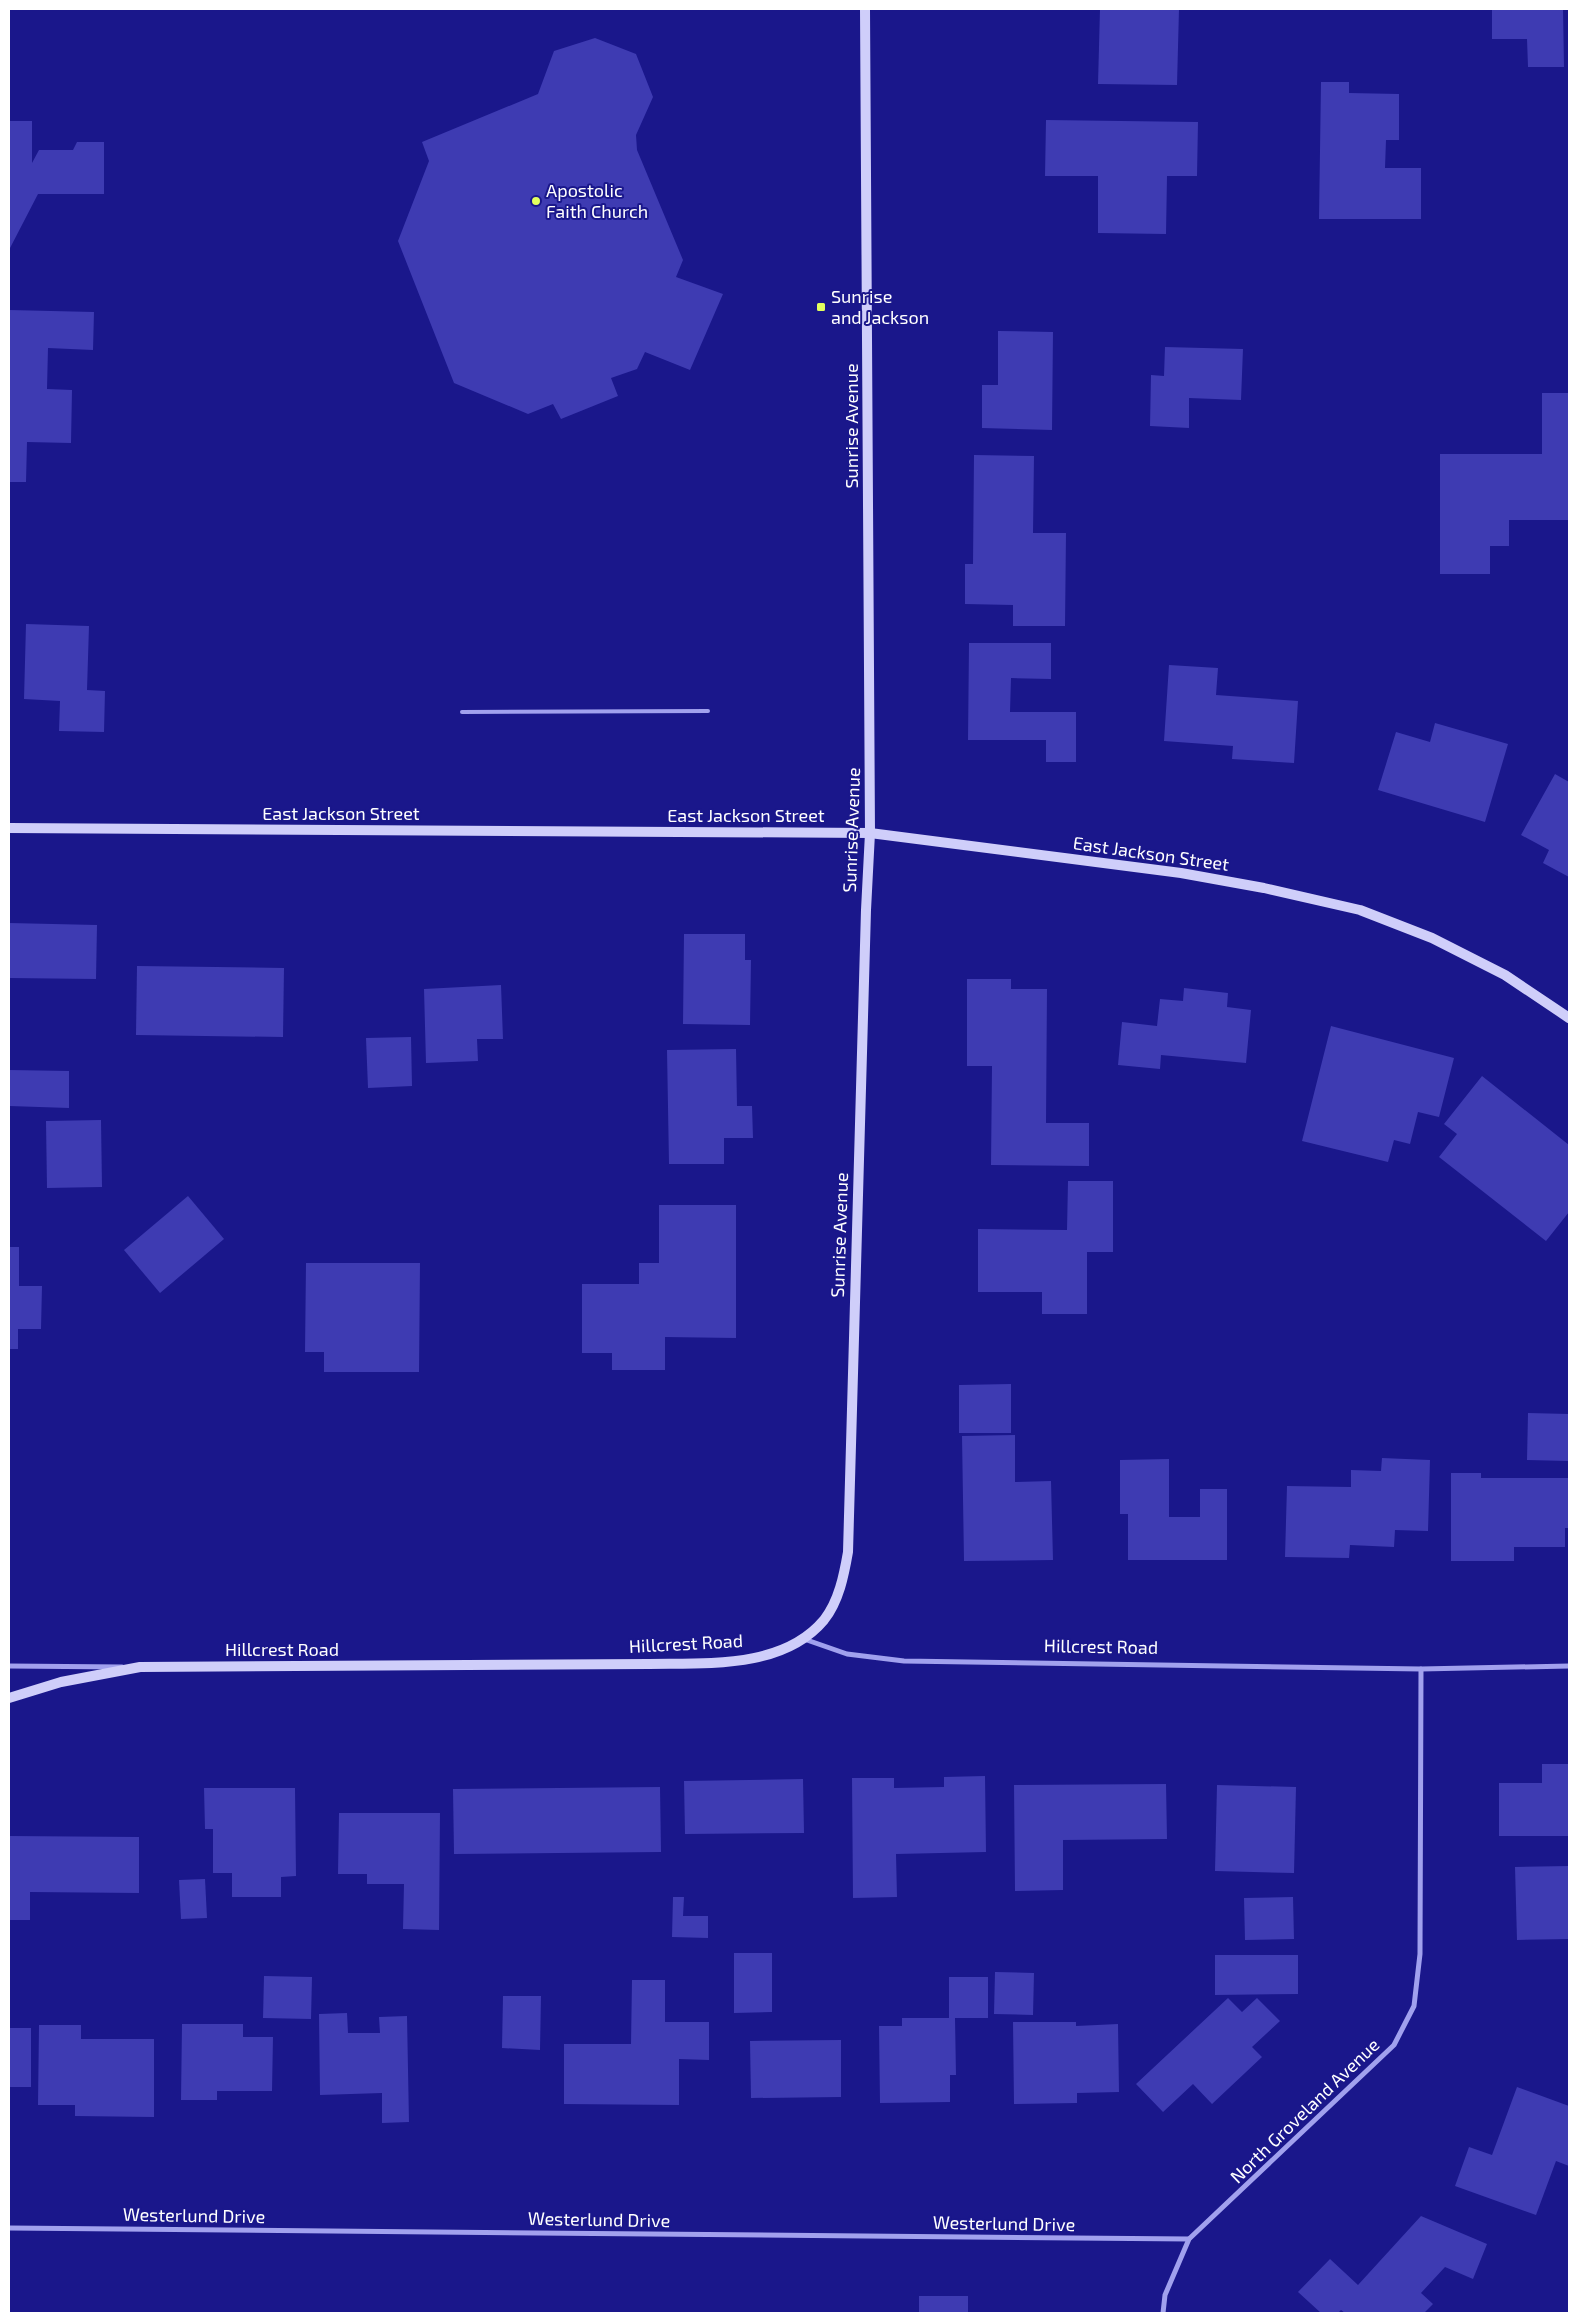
<svg xmlns="http://www.w3.org/2000/svg" width="1578" height="2322" font-family="'Exo 2',sans-serif">
	<style>
		.building { fill: #3e3bb2 }
		.lines { fill: none; stroke-linecap: round; stroke-linejoin: round }
		.lane { stroke: #a1a1ee; stroke-width: 4 }
		.street { stroke: #a1a1ee; stroke-width: 5 }
		.secondary { stroke: #cfcefa; stroke-width: 10 }
		.poi-dot { fill: #e3ff5e; stroke: #1a178b; stroke-width: 2 }
		.labels { text-anchor: middle; stroke-width: 4; stroke-linejoin: round; paint-order: stroke }
		.poi-label { font-size: 18px; fill: #fff; stroke: #1a178b; text-anchor: start }
		.street-label { font-size: 18px; fill: #fff; stroke: #1a178b }
	</style>
	<rect width="100%" height="100%" fill="#1a178b"/>
	<g class="building">
		<polygon points="1100,9 1179,9 1177,85 1098,84"/>
		<polygon points="1492,9 1563,9 1564,67 1528,67 1527,39 1492,39"/>
		<polygon points="595,38 636,54 653,97 636,135 637,150 683,260 676,277 723,294 690,370 645,352 637,369 611,378 618,396 561,419 553,404 528,414 454,383 398,241 429,161 422,142 538,94 554,51"/>
		<polygon points="1321,82 1349,82 1349,93 1399,94 1399,140 1386,140 1385,168 1421,168 1421,219 1319,219"/>
		<polygon points="1046,120 1198,122 1197,176 1167,176 1166,234 1098,233 1098,176 1045,176"/>
		<polygon points="9,121 32,121 32,163 39,150 73,150 77,142 104,142 104,194 38,194 9,250"/>
		<polygon points="9,310 94,312 93,350 48,348 47,389 72,390 71,443 27,442 26,482 9,482"/>
		<polygon points="998,331 1053,332 1052,430 982,428 982,385 998,385"/>
		<polygon points="1165,347 1243,349 1241,400 1189,398 1189,428 1150,426 1151,375 1164,376"/>
		<polygon points="1542,393 1569,393 1569,520 1509,520 1509,546 1490,546 1490,574 1440,574 1440,454 1542,454"/>
		<polygon points="974,455 1034,456 1033,533 1066,533 1065,626 1013,626 1013,605 965,604 965,564 973,564"/>
		<polygon points="26,624 89,626 87,690 105,691 104,732 59,731 60,701 24,699"/>
		<polygon points="969,643 1051,643 1051,679 1011,678 1010,712 1076,712 1076,762 1046,762 1046,740 968,740"/>
		<polygon points="1169,665 1218,668 1216,695 1298,701 1294,763 1232,759 1233,746 1164,741"/>
		<polygon points="1435,723 1508,744 1485,822 1378,790 1396,732 1430,742"/>
		<polygon points="1555,774 1569,782 1569,877 1543,863 1549,850 1521,835"/>
		<polygon points="9,923 97,925 96,979 9,978"/>
		<polygon points="684,934 745,934 745,960 751,960 750,1025 683,1024"/>
		<polygon points="137,966 284,968 283,1037 136,1035"/>
		<polygon points="967,979 1011,979 1011,989 1047,989 1046,1123 1089,1123 1089,1166 991,1165 992,1066 967,1066"/>
		<polygon points="501,985 503,1039 477,1039 478,1061 426,1063 424,989"/>
		<polygon points="1184,988 1228,993 1227,1007 1251,1010 1246,1063 1161,1055 1160,1069 1118,1065 1122,1022 1157,1026 1160,999 1183,1001"/>
		<polygon points="1331,1026 1454,1058 1439,1117 1418,1112 1410,1144 1394,1140 1388,1162 1302,1141"/>
		<polygon points="411,1037 412,1086 368,1088 366,1038"/>
		<polygon points="736,1049 737,1106 752,1106 753,1138 724,1138 724,1164 669,1164 667,1050"/>
		<polygon points="9,1070 69,1071 69,1108 9,1106"/>
		<polygon points="1482,1076 1569,1145 1569,1212 1546,1241 1439,1157 1457,1134 1444,1124"/>
		<polygon points="101,1120 102,1187 47,1188 46,1121"/>
		<polygon points="1068,1181 1113,1181 1113,1252 1087,1252 1087,1314 1042,1314 1042,1292 978,1292 978,1229 1067,1230"/>
		<polygon points="188,1196 224,1239 160,1293 124,1250"/>
		<polygon points="659,1205 736,1205 736,1338 665,1337 665,1370 612,1370 612,1353 582,1353 582,1284 639,1284 639,1263 659,1263"/>
		<polygon points="9,1247 19,1247 19,1286 42,1286 41,1329 18,1329 18,1349 9,1349"/>
		<polygon points="306,1263 420,1263 419,1372 324,1372 324,1352 305,1352"/>
		<polygon points="1011,1384 1011,1433 959,1433 959,1385"/>
		<polygon points="1528,1413 1569,1414 1569,1461 1527,1460"/>
		<polygon points="1015,1435 1015,1482 1051,1481 1053,1560 964,1561 962,1436"/>
		<polygon points="1382,1458 1430,1460 1428,1531 1395,1530 1394,1547 1350,1545 1349,1558 1285,1557 1287,1486 1351,1487 1351,1470 1381,1471"/>
		<polygon points="1169,1459 1169,1517 1200,1517 1200,1489 1227,1489 1227,1560 1128,1560 1128,1514 1120,1514 1120,1460"/>
		<polygon points="1451,1473 1481,1473 1481,1478 1569,1478 1569,1528 1565,1528 1565,1547 1514,1547 1514,1561 1451,1561"/>
		<polygon points="1542,1764 1569,1764 1569,1836 1499,1836 1499,1783 1542,1783"/>
		<polygon points="985,1776 986,1852 896,1854 897,1897 853,1898 852,1778 894,1778 894,1788 944,1787 944,1777"/>
		<polygon points="803,1779 804,1833 685,1834 684,1781"/>
		<polygon points="1166,1784 1167,1839 1063,1840 1063,1890 1015,1891 1014,1785"/>
		<polygon points="1217,1785 1296,1787 1294,1873 1215,1871"/>
		<polygon points="660,1787 661,1852 454,1854 453,1789"/>
		<polygon points="204,1788 295,1788 296,1876 281,1877 281,1897 232,1897 232,1873 213,1873 213,1829 205,1829"/>
		<polygon points="339,1813 440,1813 439,1930 403,1929 404,1884 367,1884 367,1874 338,1874"/>
		<polygon points="9,1836 139,1837 139,1893 30,1892 30,1920 9,1920"/>
		<polygon points="1569,1866 1569,1939 1517,1940 1515,1867"/>
		<polygon points="205,1879 207,1918 181,1919 179,1880"/>
		<polygon points="673,1897 684,1897 683,1916 708,1916 708,1938 672,1937"/>
		<polygon points="1293,1897 1294,1939 1245,1940 1244,1898"/>
		<polygon points="734,1953 772,1953 772,2012 734,2013"/>
		<polygon points="1215,1955 1298,1955 1298,1994 1215,1995"/>
		<polygon points="995,1972 1034,1973 1033,2015 994,2014"/>
		<polygon points="264,1976 312,1977 311,2019 263,2018"/>
		<polygon points="949,1977 988,1977 988,2018 955,2018 956,2075 950,2075 950,2102 880,2103 879,2026 902,2026 902,2018 949,2018"/>
		<polygon points="632,1980 665,1980 665,2022 709,2022 709,2060 679,2059 679,2105 564,2104 564,2044 631,2044"/>
		<polygon points="503,1996 541,1996 540,2050 502,2048"/>
		<polygon points="1228,1998 1242,2012 1257,1998 1280,2021 1252,2047 1262,2057 1212,2104 1193,2084 1163,2112 1136,2084"/>
		<polygon points="347,2013 348,2033 380,2033 379,2017 407,2016 409,2122 382,2123 382,2093 320,2095 319,2014"/>
		<polygon points="1013,2022 1076,2022 1076,2026 1118,2024 1119,2092 1077,2093 1077,2103 1014,2104"/>
		<polygon points="182,2024 243,2024 243,2037 273,2037 272,2091 217,2091 217,2100 181,2100"/>
		<polygon points="39,2025 81,2025 81,2039 154,2039 154,2117 75,2116 75,2105 38,2105"/>
		<rect x="9" y="2028" width="22" height="59"/>
		<polygon points="841,2040 841,2097 751,2098 750,2041"/>
		<polygon points="1517,2087 1569,2106 1569,2166 1556,2161 1536,2215 1455,2186 1469,2147 1492,2155"/>
		<polygon points="1421,2216 1487,2244 1473,2279 1445,2267 1421,2293 1433,2304 1424,2313 1345,2313 1341,2310 1338,2313 1321,2313 1298,2292 1330,2259 1358,2285"/>
		<rect x="919" y="2296" width="49" height="17"/>
	</g>
	<g class="lines">
		<polyline class="lane" points="462,712 708,711"/>
		<g class="street">
			<polyline points="804,1639 847,1654 904,1661 1421,1669 1569,1666"/>
			<polyline points="9,1666 122,1667"/>
			<polyline points="9,2228 1189,2239"/>
			<polyline points="1163,2313 1165,2295 1189,2239 1394,2045 1414,2006 1420,1954 1421,1669"/>
		</g>
		<g class="secondary">
			<polyline points="9,828 870,833 1181,873 1264,888 1360,910 1432,938 1505,975 1569,1018"/>
			<path d="M9 1698 61 1682 140 1667 649 1664C707 1663 783 1669 824 1620 839 1601 844 1575 848 1552L866 910 870 833 865 9"/>
		</g>
	</g>
	<g class="poi-dot">
		<circle cx="536" cy="201" r="5"/>
		<rect x="816" y="302" width="10" height="10" rx="2.5"/>
	</g>
	<g class="labels">
		<g class="poi-label">
			<text x="546" y="197">Apostolic<tspan x="546" dy="21">Faith Church</tspan></text>
			<text x="831" y="303">Sunrise<tspan x="831" dy="21">and Jackson</tspan></text>
		</g>
		<g class="street-label">
			<text transform="translate(852 426) rotate(-90)" y="6">Sunrise Avenue</text>
			<text x="341" y="820">East Jackson Street</text>
			<text x="746" y="822">East Jackson Street</text>
			<text transform="translate(852 830) rotate(-88)" y="6">Sunrise Avenue</text>
			<text transform="translate(1151 854) rotate(8)" y="6">East Jackson Street</text>
			<text transform="translate(840 1235) rotate(-88)" y="6">Sunrise Avenue</text>
			<text transform="translate(686 1644) rotate(-3)" y="6">Hillcrest Road</text>
			<text transform="translate(1101 1647) rotate(1)" y="6">Hillcrest Road</text>
			<text x="282" y="1656">Hillcrest Road</text>
			<text transform="translate(1305 2111) rotate(-44)" y="6">North Groveland Avenue</text>
			<text transform="translate(194 2216) rotate(1)" y="6">Westerlund Drive</text>
			<text transform="translate(599 2220) rotate(1)" y="6">Westerlund Drive</text>
			<text transform="translate(1004 2224) rotate(1)" y="6">Westerlund Drive</text>
		</g>
	</g>
	<rect width="1578" height="2322" fill="none" stroke="#ffffff" stroke-width="20"/>
</svg>
